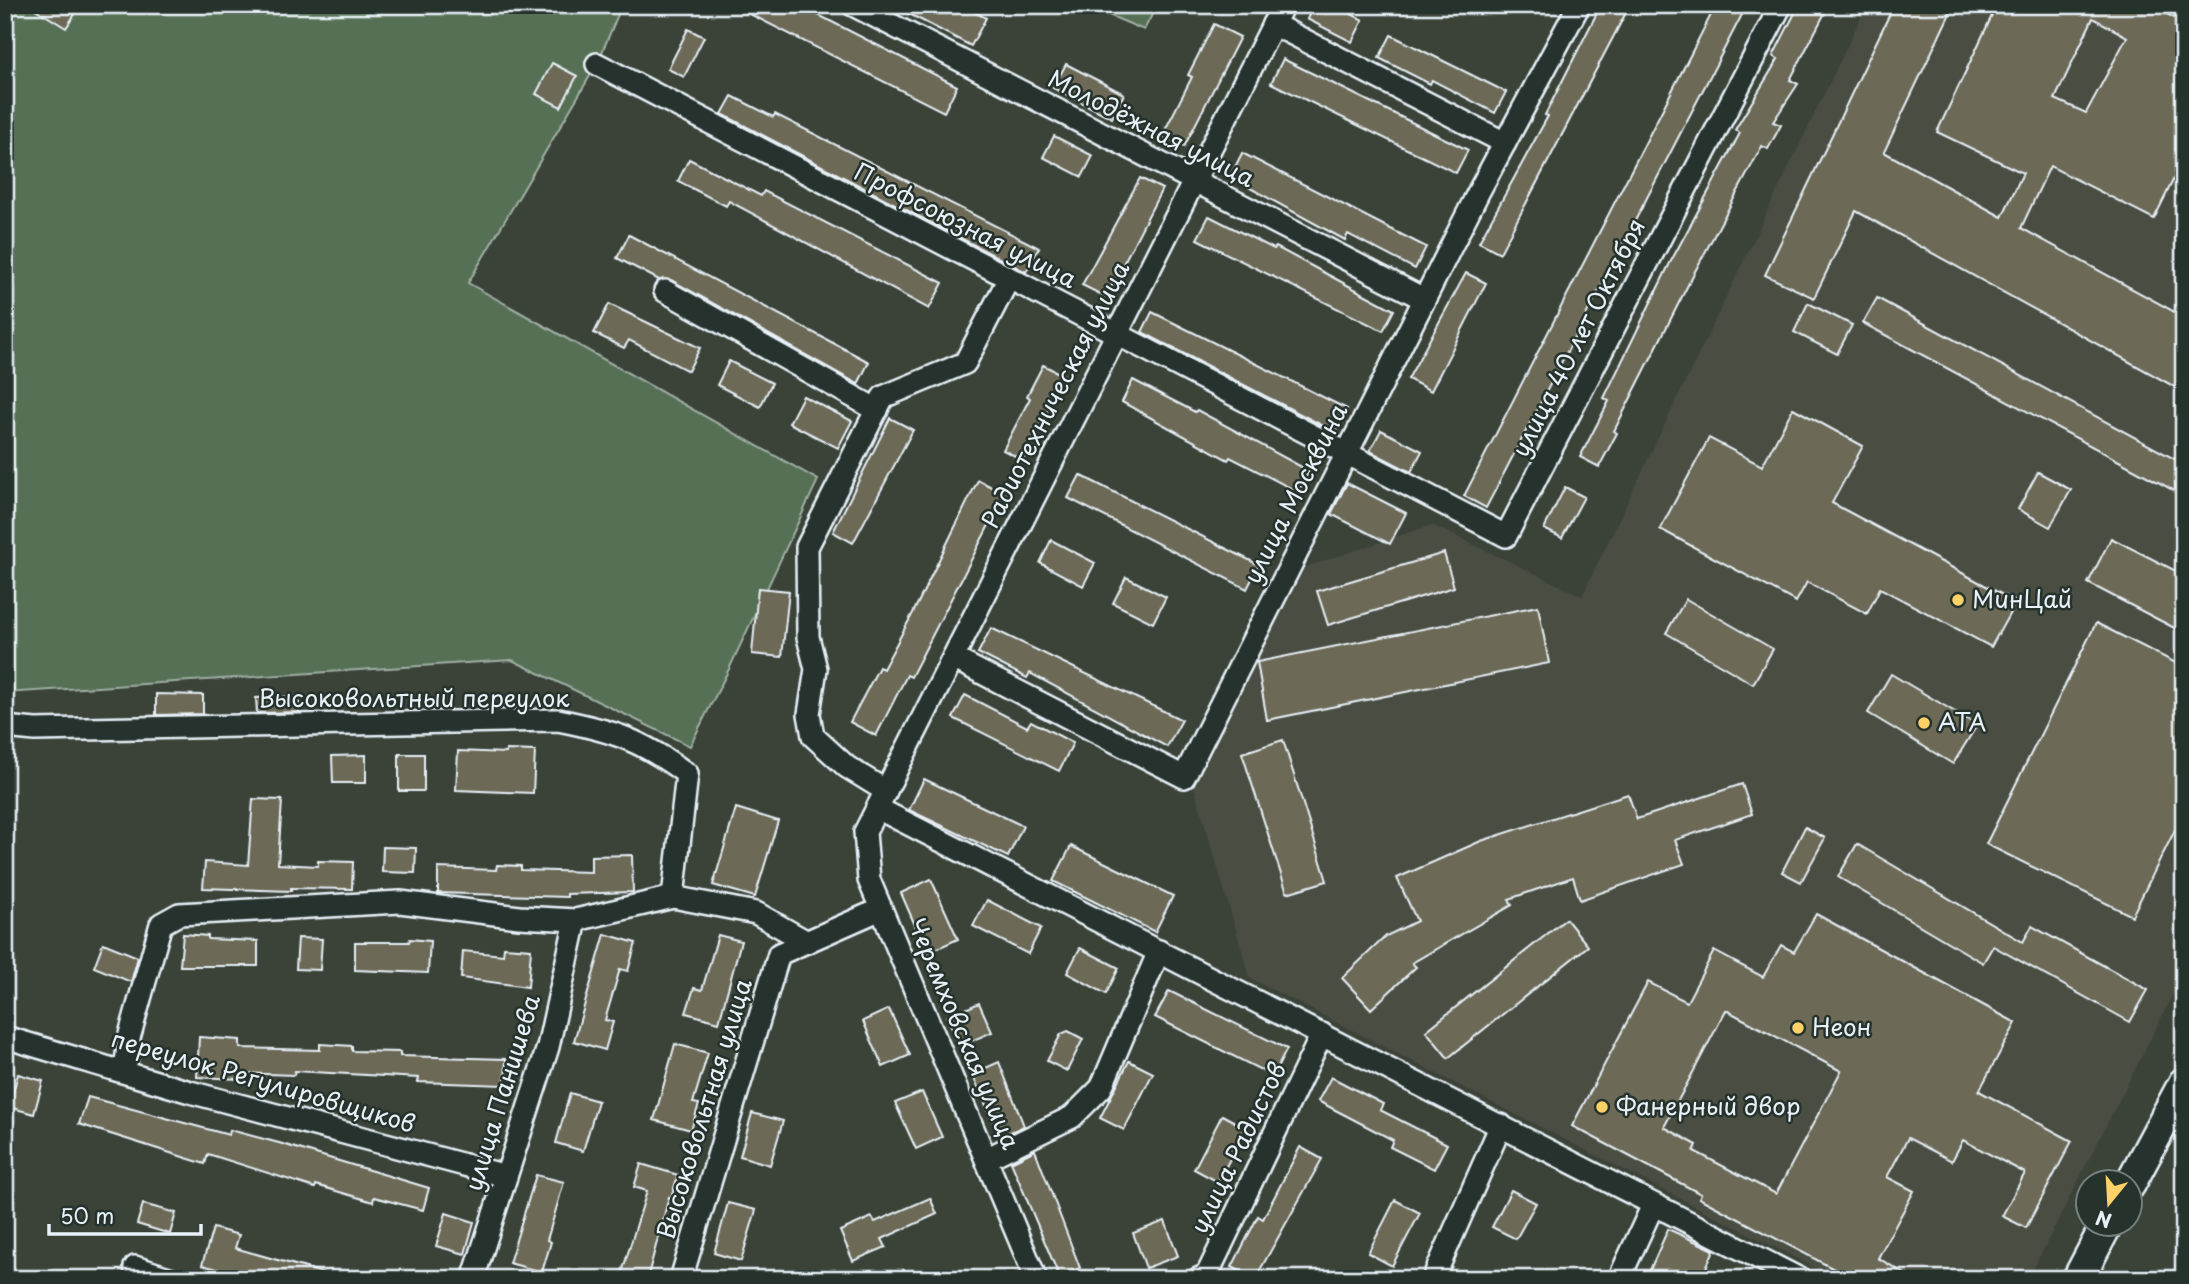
<svg xmlns="http://www.w3.org/2000/svg" width="2189" height="1284" font-family="'Playpen Sans',sans-serif">
	<style>
		.built { fill: #4a4e42 }
		.green { fill: #576f55; stroke: #a0b0a6; stroke-width: 2 }
		.building { fill: #6c6956; stroke: #e8f1f8; stroke-width: 2; fill-rule: evenodd }
		.lines { fill: none; stroke-linecap: round; stroke-linejoin: round }
		.street-casing { stroke: #e8f1f8; stroke-width: 26 }
		.secondary-casing { stroke: #e8f1f8; stroke-width: 35 }
		.street { stroke: #26332d; stroke-width: 21 }
		.secondary { stroke: #26332d; stroke-width: 30 }
		.poi-dot { fill: #ffd166; stroke: #26332d; stroke-width: 2.5 }
		.labels { text-anchor: middle; stroke-width: 5; stroke-linejoin: round; paint-order: stroke }
		.street-label { font-size: 24px; fill: #e8f1f8; stroke: #26332d }
		.poi-label { font-size: 24px; fill: #e8f1f8; stroke: #26332d; text-anchor: start }
	</style>
	<rect width="100%" height="100%" fill="#3b4339"/>
	<filter id="ink" filterUnits="userSpaceOnUse"><feTurbulence type="fractalNoise" baseFrequency=".0143" numOctaves="2"/><feDisplacementMap in="SourceGraphic" scale="14" xChannelSelector="R" yChannelSelector="G"/><feConvolveMatrix kernelMatrix="1 2 1 2 8 2 1 2 1" color-interpolation-filters="sRGB"/></filter>
	<g filter="url(#ink)">
		<polygon class="built" points="1867,5 2184,5 2184,973 2028,1279 1837,1279 1250,978 1190,773 1282,575 1432,525 1582,596"/>
		<g class="green">
			<polygon points="5,5 622,5 597,64 468,283 818,480 730,667 690,746 512,660 5,693"/>
			<polygon points="1085,5 1157,5 1144,30"/>
		</g>
		<g class="building">
			<polygon points="29,5 68,5 77,11 66,28"/>
			<polygon points="732,5 799,5 957,86 944,112"/>
			<polygon points="892,5 961,5 986,18 971,46"/>
			<polygon points="1314,5 1334,5 1363,20 1352,42 1307,19"/>
			<polygon points="1601,5 1630,5 1500,253 1479,242 1548,116 1545,115"/>
			<polygon points="1716,5 1747,5 1486,508 1464,496"/>
			<polygon points="1799,5 1829,5 1790,80 1798,84 1773,122 1781,125 1768,149 1762,146 1693,275 1614,431 1617,433 1599,467 1580,457 1609,401 1604,398 1670,263 1740,133 1735,130 1778,59 1773,56"/>
			<path d="M1894 5H1954L1884 152 2002 217 2023 173 1937 132 1997 5H2150L2184 23V158L2154 219 2050 166 2021 228 2184 317V392L1856 211 1814 298 1765 275ZM2093 18 2127 37 2086 113 2055 99Z"/>
			<polygon points="1214,24 1240,37 1184,147 1162,136 1192,77 1188,75"/>
			<polygon points="688,29 704,37 684,77 668,69"/>
			<polygon points="1391,35 1506,92 1495,113 1432,80 1430,84 1379,58"/>
			<polygon points="1283,59 1468,150 1456,173 1271,83"/>
			<polygon points="552,63 577,76 561,107 536,94"/>
			<polygon points="1066,64 1124,94 1112,118 1053,88"/>
			<polygon points="732,96 773,117 775,114 1039,248 1026,272 722,114"/>
			<polygon points="1054,136 1093,156 1082,177 1043,157"/>
			<polygon points="1242,153 1426,247 1415,269 1348,234 1345,240 1230,177"/>
			<polygon points="689,159 761,196 764,191 943,283 929,309 729,201 726,206 678,181"/>
			<polygon points="1140,178 1162,189 1106,297 1082,285"/>
			<polygon points="1209,216 1274,249 1276,247 1394,310 1383,331 1197,239"/>
			<polygon points="629,235 869,362 858,384 671,280 659,280 617,258"/>
			<polygon points="1466,273 1486,283 1431,391 1408,379"/>
			<polygon points="1877,298 2184,464 2184,496 1863,323"/>
			<polygon points="1808,303 1852,325 1837,354 1794,332"/>
			<polygon points="609,304 700,348 688,371 629,340 624,348 594,333"/>
			<polygon points="1152,312 1347,409 1335,432 1142,332"/>
			<polygon points="729,361 772,383 760,407 717,385"/>
			<polygon points="1043,365 1065,376 1023,460 1003,450 1030,398 1027,396"/>
			<polygon points="1133,380 1195,412 1197,410 1309,471 1298,492 1230,457 1228,460 1122,402"/>
			<polygon points="803,396 852,421 838,448 789,423"/>
			<polygon points="1793,408 1863,446 1832,503 2016,602 1991,647 1880,588 1867,614 1807,582 1796,602 1660,529 1709,438 1762,466"/>
			<polygon points="890,418 913,430 853,543 833,532"/>
			<polygon points="1381,430 1422,451 1411,472 1370,451"/>
			<polygon points="2038,472 2071,490 2050,527 2018,509"/>
			<polygon points="1080,475 1259,565 1247,589 1068,498"/>
			<polygon points="978,480 1005,494 911,677 907,675 876,736 850,722 879,667 883,669 914,611"/>
			<polygon points="1347,483 1406,513 1390,544 1331,514"/>
			<polygon points="1565,487 1584,497 1562,538 1544,529"/>
			<polygon points="2111,538 2184,575 2184,633 2088,583"/>
			<polygon points="1051,540 1095,563 1083,586 1040,563"/>
			<polygon points="1444,553 1454,587 1328,625 1317,591"/>
			<polygon points="1126,577 1166,597 1153,623 1113,603"/>
			<polygon points="758,588 789,591 782,657 752,654"/>
			<polygon points="1686,599 1773,649 1753,684 1666,633"/>
			<polygon points="1538,606 1549,663 1267,720 1257,662"/>
			<polygon points="2096,623 2184,667 2184,812 2132,916 1986,844"/>
			<polygon points="991,628 1182,720 1167,747 1030,673 1027,678 978,653"/>
			<polygon points="1891,674 1977,725 1953,764 1868,713"/>
			<polygon points="156,694 203,695 203,714 156,715"/>
			<polygon points="965,695 1027,727 1031,721 1073,743 1059,771 953,718"/>
			<polygon points="299,696 299,712 257,713 256,698"/>
			<polygon points="1283,740 1327,881 1287,893 1242,753"/>
			<polygon points="506,750 535,751 533,793 456,790 458,751 506,753"/>
			<rect x="399" y="754" width="25" height="37"/>
			<polygon points="366,755 366,783 333,783 332,756"/>
			<polygon points="924,779 1023,826 1008,857 909,810"/>
			<polygon points="1742,784 1752,814 1675,840 1684,864 1580,900 1573,877 1509,899 1512,905 1412,963 1416,967 1371,1009 1342,978 1386,936 1417,921 1397,878 1481,841 1628,794 1637,819"/>
			<polygon points="253,799 282,800 278,864 318,866 318,861 353,862 352,889 291,888 291,891 203,888 205,862 248,865"/>
			<polygon points="736,808 778,821 755,897 713,885"/>
			<polygon points="1805,827 1825,838 1801,882 1782,872"/>
			<polygon points="1857,844 2023,942 2032,926 2148,990 2130,1022 1993,946 1983,963 1838,877"/>
			<polygon points="1071,846 1173,896 1155,932 1053,881"/>
			<polygon points="383,847 416,848 415,873 382,872"/>
			<polygon points="632,855 633,892 567,894 567,897 438,893 438,868 496,870 497,865 521,866 521,870 591,872 591,856"/>
			<polygon points="931,879 958,939 927,953 901,893"/>
			<polygon points="987,900 1041,928 1028,954 973,926"/>
			<path d="M1816 914 2016 1023 1979 1091 2072 1141 2026 1228 2002 1216 2025 1173 1963 1140 1952 1161 1908 1138 1887 1177 1914 1191 1878 1258 1914 1279H1853L1699 1198 1701 1194 1572 1126 1648 982 1687 1002 1714 951 1763 977 1781 945 1794 952ZM1726 1010 1841 1071 1776 1194 1694 1151 1697 1145 1664 1127Z"/>
			<polygon points="1566,919 1588,946 1448,1058 1426,1031"/>
			<polygon points="183,934 208,936 208,939 258,941 258,966 180,966"/>
			<polygon points="605,934 636,943 628,971 620,969 605,1020 613,1022 605,1050 574,1041"/>
			<polygon points="718,935 741,941 719,1022 686,1013 694,988 702,990"/>
			<polygon points="298,938 322,939 320,970 296,969"/>
			<polygon points="410,939 430,941 428,973 355,970 355,942 409,942"/>
			<polygon points="103,943 138,957 131,982 94,967"/>
			<polygon points="504,947 531,949 528,987 461,978 463,951 503,955"/>
			<polygon points="1080,948 1119,968 1106,994 1067,973"/>
			<polygon points="1169,991 1287,1049 1273,1076 1155,1017"/>
			<polygon points="979,1003 992,1032 960,1046 947,1017"/>
			<polygon points="889,1009 910,1055 883,1067 863,1021"/>
			<polygon points="1068,1031 1083,1039 1067,1071 1047,1061 1061,1034"/>
			<polygon points="199,1037 240,1040 240,1048 320,1050 320,1044 352,1046 352,1051 400,1052 400,1056 506,1059 505,1085 418,1082 419,1078 295,1071 294,1075 238,1073 238,1079 197,1077"/>
			<polygon points="675,1044 708,1053 693,1103 699,1104 691,1130 654,1120"/>
			<polygon points="1129,1061 1153,1073 1124,1130 1100,1118"/>
			<polygon points="999,1062 1024,1126 1000,1137 972,1074"/>
			<polygon points="18,1074 43,1081 34,1114 9,1107"/>
			<polygon points="1331,1077 1383,1104 1380,1110 1447,1144 1434,1169 1390,1147 1393,1140 1318,1101"/>
			<polygon points="922,1092 942,1137 916,1149 895,1103"/>
			<polygon points="570,1093 598,1101 583,1151 556,1143"/>
			<polygon points="88,1097 229,1135 230,1130 279,1143 429,1188 423,1210 374,1197 373,1202 316,1185 315,1188 208,1154 205,1164 79,1124"/>
			<polygon points="752,1113 783,1121 770,1165 740,1156"/>
			<polygon points="1222,1115 1246,1128 1218,1182 1194,1169"/>
			<polygon points="1300,1147 1322,1159 1255,1279 1232,1267 1258,1216 1263,1219"/>
			<polygon points="1035,1150 1080,1268 1059,1276 1011,1162"/>
			<polygon points="641,1164 678,1175 671,1198 669,1197 647,1279 620,1279 647,1191 634,1187"/>
			<polygon points="536,1175 564,1182 547,1240 551,1242 542,1272 509,1263"/>
			<polygon points="1511,1190 1536,1203 1516,1239 1492,1227"/>
			<polygon points="930,1198 937,1214 882,1239 886,1247 853,1261 840,1231 872,1217 875,1222"/>
			<polygon points="1395,1200 1420,1213 1392,1266 1368,1253"/>
			<polygon points="728,1203 756,1210 741,1261 714,1253"/>
			<polygon points="143,1204 176,1213 170,1234 137,1224"/>
			<polygon points="446,1213 474,1222 465,1254 436,1246"/>
			<polygon points="1165,1221 1178,1256 1146,1268 1133,1233"/>
			<polygon points="213,1228 239,1235 235,1248 327,1274 326,1279 255,1279 202,1265"/>
			<polygon points="1668,1229 1714,1250 1701,1279 1646,1279"/>
		</g>
		<g class="lines">
			<g class="street-casing">
				<g id="street">
					<polyline points="853,5 1424,299"/>
					<polyline points="1273,24 1505,143"/>
					<polyline points="597,64 1506,536 1781,5"/>
					<polyline points="665,291 877,410"/>
					<polyline points="953,658 1184,777 1479,191 1579,5"/>
					<path d="M5 727 35 730 558 720C614 731 641 740 687 774L673 897"/>
					<polyline points="886,791 847,767 813,736 809,714 816,669 808,637 807,547 883,397 965,363 1009,278"/>
					<polyline points="877,808 1800,1279"/>
					<polyline points="5,1037 190,1092 506,1176"/>
					<polyline points="125,1071 129,1038 161,924 179,914 400,902 519,917 576,920 673,897 756,913 807,942"/>
					<polyline points="988,1158 1072,1117 1101,1088 1159,951"/>
					<polyline points="135,1267 172,1279"/>
					<polyline points="473,1279 548,1047 576,920"/>
					<polyline points="681,1279 779,954 881,909"/>
					<polyline points="1036,1279 869,880 865,832 1283,5"/>
					<polyline points="1198,1279 1207,1275 1322,1034"/>
					<polyline points="1433,1279 1501,1125"/>
					<polyline points="1619,1279 1653,1205"/>
				</g>
			</g>
			<g class="secondary-casing">
				<g id="secondary">
					<polyline points="2130,1184 2184,1083"/>
					<polyline points="2078,1279 2107,1224"/>
				</g>
			</g>
			<use href="#street" class="street"/>
			<use href="#secondary" class="secondary"/>
		</g>
	</g>
	<g class="poi-dot">
		<circle cx="1958" cy="600" r="7"/>
		<circle cx="1924" cy="723" r="7"/>
		<circle cx="1798" cy="1028" r="7"/>
		<circle cx="1602" cy="1107" r="7"/>
	</g>
	<g class="labels">
		<g class="street-label">
			<text transform="translate(1151 129) rotate(27)" y="8">Молодёжная улица</text>
			<text transform="translate(965 226) rotate(27)" y="8">Профсоюзная улица</text>
			<text transform="translate(1579 338) rotate(-63)" y="8">улица 40 лет Октября</text>
			<text transform="translate(1056 395) rotate(-63)" y="8">Радиотехническая улица</text>
			<text transform="translate(1296 494) rotate(-63)" y="8">улица Москвина</text>
			<text x="414" y="707">Высоковольтный переулок</text>
			<text transform="translate(963 1034) rotate(67)" y="8">Черемховская улица</text>
			<text transform="translate(263 1082) rotate(16)" y="8">переулок Регулировщиков</text>
			<text transform="translate(503 1093) rotate(-73)" y="8">улица Панишева</text>
			<text transform="translate(705 1109) rotate(-73)" y="8">Высоковольтная улица</text>
			<text transform="translate(1239 1148) rotate(-64)" y="8">улица Радистов</text>
		</g>
		<g class="poi-label">
			<text x="1972" y="608">МинЦай</text>
			<text x="1938" y="731">АТА</text>
			<text x="1812" y="1036">Неон</text>
			<text x="1616" y="1115">Фанерный двор</text>
		</g>
	</g>
	<rect width="2189" height="1284" fill="none" stroke="#26332d" stroke-width="28"/>
	<rect x="14" y="14" width="2161" height="1256" fill="none" stroke="#e8f1f8" stroke-width="2.5" filter="url(#ink)"/>
	<g transform="translate(2109 1203) rotate(198)"><circle r="33" fill="#26332d" stroke="#747f7e" stroke-width="2"/>
	<path d="M0-5L12 26L0 18L-12 26Z" fill="#ffd166"/>
	<text y="-10" font-size="19" font-weight="bold" text-anchor="middle" fill="#e8f1f8">N</text>
	</g>
	<path d="M49 1224v10h152v-10" fill="none" stroke="#e8f1f8" stroke-width="3.5"/>
	<text x="60" y="1224" font-size="21" fill="#e8f1f8" stroke="#26332d" stroke-width="5" paint-order="stroke">50 m</text>
</svg>
